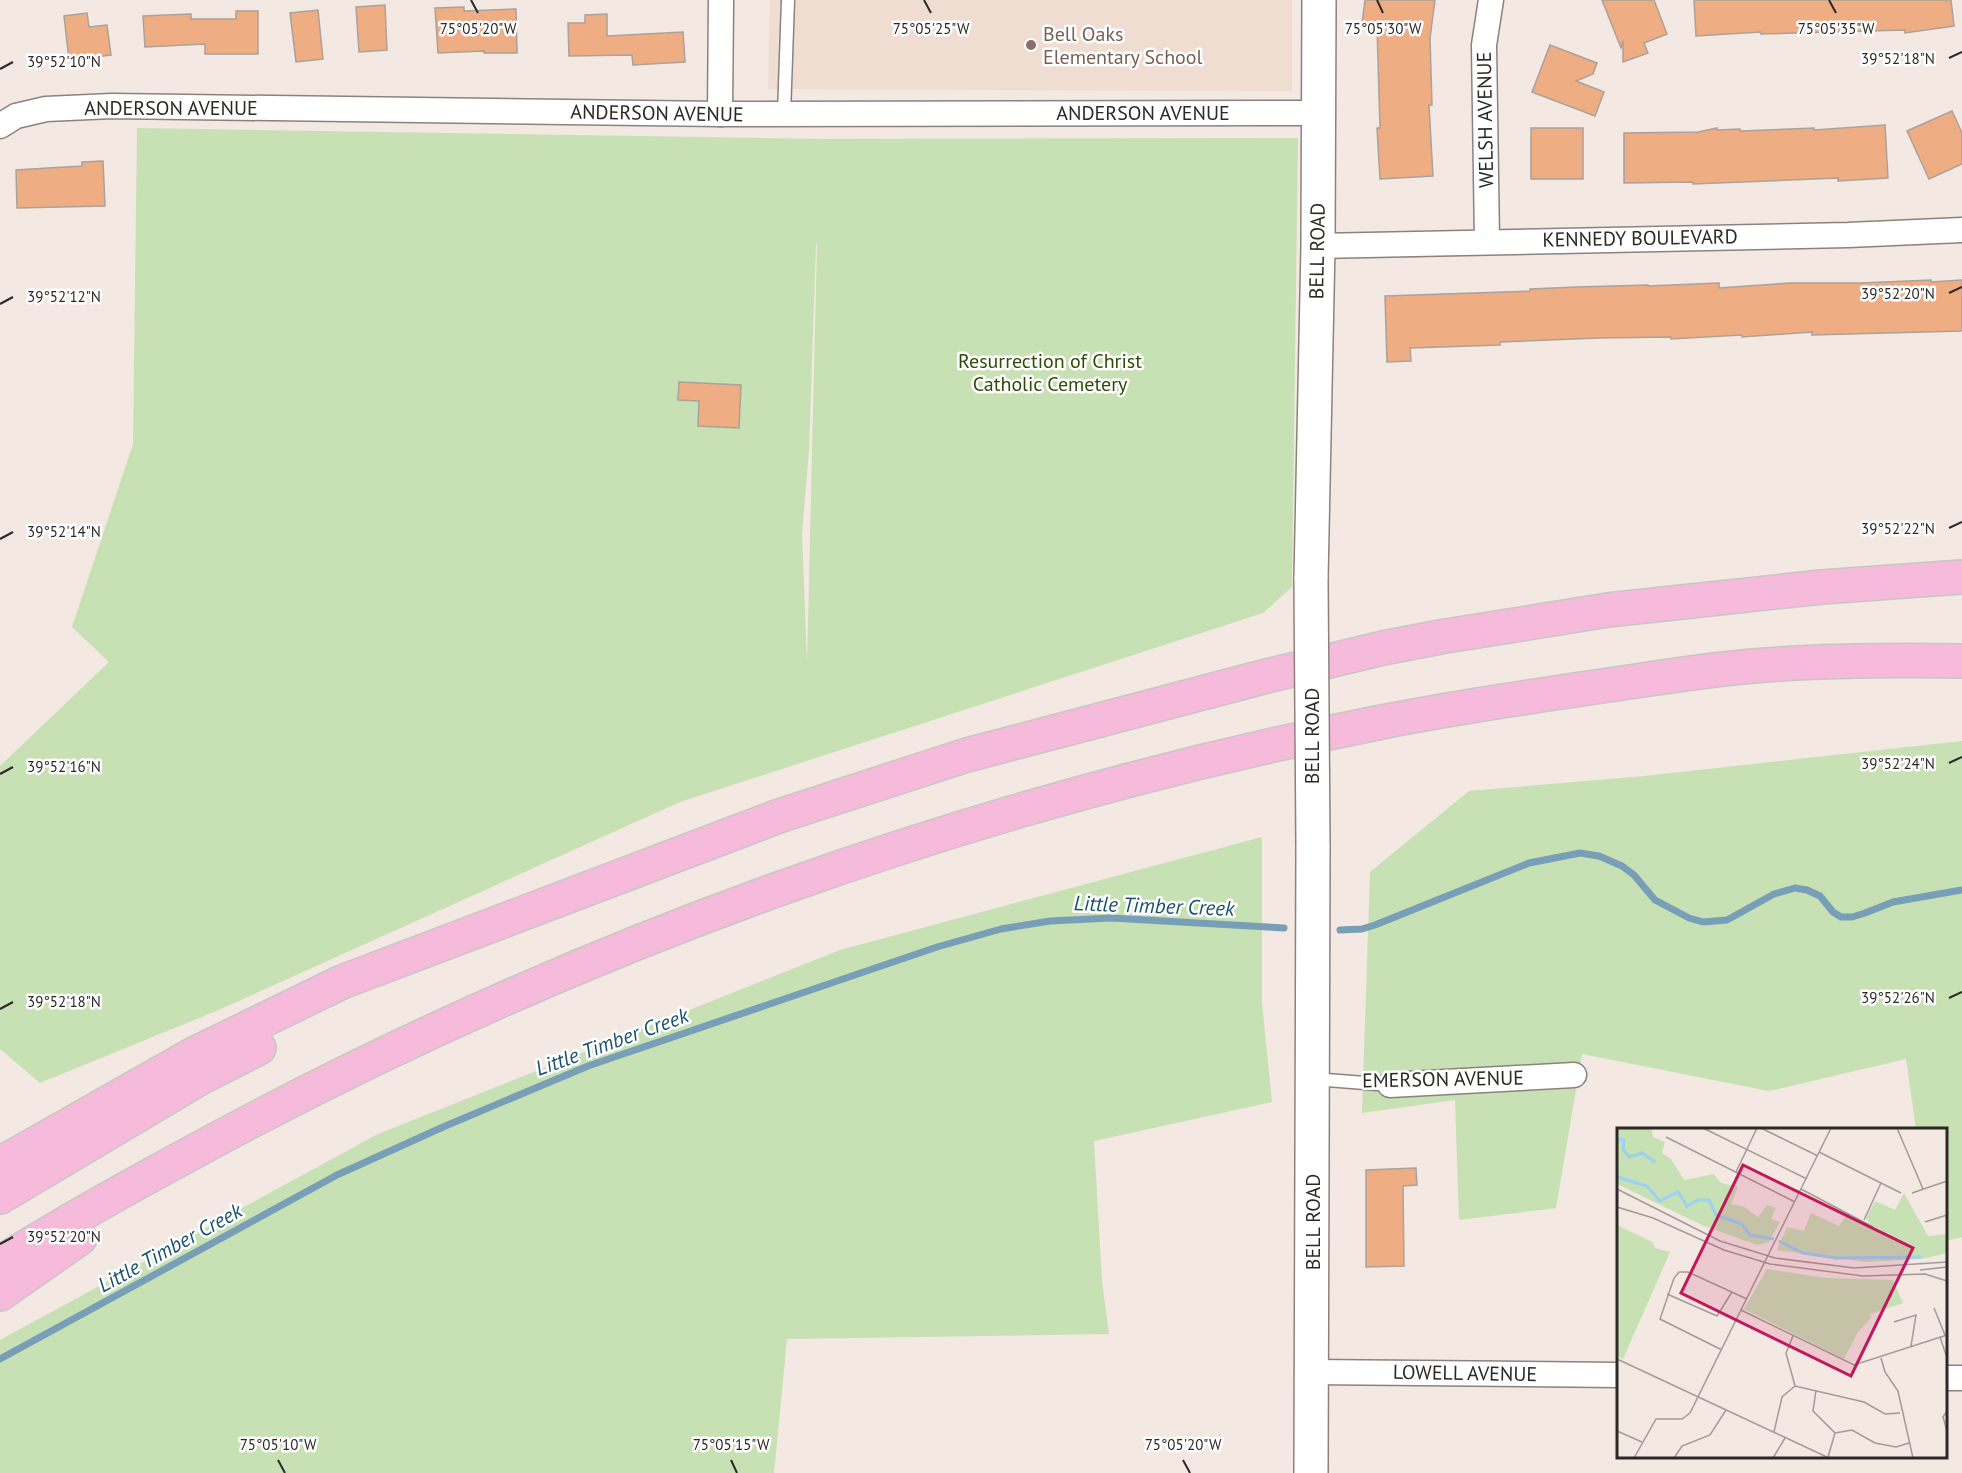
<svg xmlns="http://www.w3.org/2000/svg" width="1962" height="1473" font-family="'PT Sans',sans-serif">
	<style>
		.built { fill: #efddd2 }
		.green { fill: #c7e0b4; fill-rule: evenodd }
		.lines { fill: none; stroke-linecap: round; stroke-linejoin: round }
		.stream { stroke: #789fb7; stroke-width: 7 }
		.building { fill: #efad83; stroke: #aca19b; stroke-width: 1.5 }
		.lane-casing { stroke: #8c827c; stroke-width: 15 }
		.street-casing { stroke: #8c827c; stroke-width: 27 }
		.secondary-casing { stroke: #8c827c; stroke-width: 36 }
		.highway-casing { stroke: #c8c7c6; stroke-width: 36 }
		.lane { stroke: #fff; stroke-width: 12 }
		.street { stroke: #fff; stroke-width: 24 }
		.secondary { stroke: #fff; stroke-width: 33 }
		.highway { stroke: #f6bbdb; stroke-width: 33 }
		.secondary-bridge-casing { stroke: #8c827c; stroke-width: 36; stroke-linecap: butt }
		.secondary-bridge { stroke: #fff; stroke-width: 33 }
		.ticks { fill: none; stroke: #2c2825; stroke-width: 2 }
		.education-dot { fill: #8d6e63; stroke: #fff; stroke-width: 2 }
		.labels { text-anchor: middle; stroke-width: 5; stroke-linejoin: round; paint-order: stroke }
		.education-label { font-size: 20px; fill: #785e54; stroke: #fff; text-anchor: start }
		.street-label { font-size: 20px; fill: #2c2825; stroke: #fff }
		.park-label { font-size: 20px; fill: #2c4c05; stroke: #fff }
		.water-label { font-size: 21px; font-style: italic; fill: #19526f; stroke: #fff }
		.inset-river { fill: none; stroke: #99d2f5; stroke-width: 3 }
		.inset-road { fill: none; stroke: #a39b96; stroke-width: 1.5 }
		.view { fill: #c2185b; fill-opacity: 0.15; stroke: #c2185b; stroke-width: 3 }
		.inset-edge { fill: none; stroke: #2c2825; stroke-width: 3 }
		.ticks-label { font-size: 15px; text-anchor: middle; fill: #2c2825; stroke: #fff; stroke-width: 5; stroke-linejoin: round; paint-order: stroke }
	</style>
	<rect width="100%" height="100%" fill="#f3e8e2"/>
	<polygon class="built" points="770,0 1292,0 1292,91 768,89"/>
	<g class="green">
		<path d="M137 128 819 139 1298 138 1292 587 1263 613 680 802 221 1009 40 1083 0 1049V766L109 662 72 627 133 444ZM816 244H817L807 664 802 533 809 450Z"/>
		<polygon points="1962,741 1962,1237 1946,1241 1946,1130 1916,1129 1906,1059 1769,1091 1582,1054 1556,1208 1459,1220 1455,1100 1362,1113 1370,872 1469,791 1645,776"/>
		<polygon points="1262,837 1262,1003 1272,1102 1094,1141 1102,1281 1109,1334 787,1339 774,1473 0,1473 0,1340 378,1134 840,950"/>
	</g>
	<g class="lines">
		<g class="stream">
			<polyline points="1340,930 1362,929 1375,925 1529,863 1580,853 1599,856 1622,866 1634,875 1655,900 1689,918 1703,922 1727,920 1774,894 1795,888 1807,890 1820,896 1833,912 1841,917 1852,917 1865,913 1893,902 1962,890"/>
			<polyline points="0,1359 337,1175 443,1127 588,1066 937,947 1001,929 1050,921 1111,918 1284,928"/>
		</g>
	</g>
	<g class="building">
		<polygon points="1365,0 1435,0 1430,38 1432,105 1429,105 1433,176 1380,179 1377,128 1380,128 1377,26 1362,24"/>
		<polygon points="1602,0 1654,0 1667,34 1644,43 1648,53 1623,62 1623,41 1621,48"/>
		<polygon points="1694,0 1951,0 1954,26 1905,33 1905,30 1761,34 1761,32 1696,36"/>
		<polygon points="385,5 387,50 359,52 356,7"/>
		<polygon points="464,7 464,11 516,9 517,53 484,53 484,51 438,53 435,8"/>
		<polygon points="318,10 323,59 296,62 290,13"/>
		<polygon points="236,11 258,11 258,54 205,54 205,44 145,47 143,16 191,14 191,19 236,19"/>
		<polygon points="87,13 89,27 107,25 111,55 69,60 64,16"/>
		<polygon points="607,14 607,36 683,32 685,62 633,65 632,55 569,56 568,23 585,23 585,15"/>
		<polygon points="1550,45 1597,63 1593,74 1576,81 1604,92 1595,116 1532,92"/>
		<polygon points="1952,111 1962,133 1962,164 1929,179 1907,131"/>
		<polygon points="1885,125 1888,178 1838,181 1838,178 1693,184 1693,182 1624,183 1624,133 1698,132 1717,128 1717,130 1740,129 1740,131 1814,128 1814,130"/>
		<rect x="1531" y="128" width="52" height="51"/>
		<polygon points="103,161 105,206 17,208 16,170 82,166 82,162"/>
		<polygon points="1931,280 1931,282 1962,280 1962,331 1812,335 1812,332 1742,337 1742,335 1671,339 1671,337 1599,338 1500,342 1500,345 1410,348 1411,361 1387,362 1385,296 1530,291 1530,289 1577,287 1648,285 1648,286 1719,283 1719,288 1790,283 1861,283"/>
		<polygon points="679,382 741,385 739,428 698,426 699,401 678,400"/>
		<polygon points="1416,1168 1417,1185 1403,1186 1404,1266 1366,1267 1366,1170"/>
	</g>
	<g class="lines">
		<g class="lane-casing">
			<g id="lane">
				<polyline points="784,114 788,0"/>
				<polyline points="1314,1079 1390,1085"/>
			</g>
		</g>
		<g class="street-casing">
			<g id="street">
				<polyline points="720,114 721,0"/>
				<polyline points="0,126 16,116 46,109 112,106 720,114 1318,113"/>
				<polyline points="1487,241 1484,45 1491,0"/>
				<polyline points="1318,246 1848,235 1962,230"/>
				<polyline points="1390,1085 1574,1075"/>
				<polyline points="1312,1372 1618,1375"/>
				<polyline points="1946,1378 1962,1378"/>
			</g>
		</g>
		<g class="secondary-casing">
			<g id="secondary">
				<polyline points="1311,579 1318,246 1319,0"/>
				<polyline points="1311,1473 1313,846"/>
			</g>
		</g>
		<g class="highway-casing">
			<g id="highway">
				<polyline points="0,1164 194,1054 342,982 779,816 967,755 1259,678 1383,648 1440,637 1608,610 1682,602 1822,587 1962,577"/>
				<polyline points="0,1197 200,1078 259,1048"/>
				<path d="M0 1263C68 1220 138 1182 208 1144 576 945 972 803 1382 722 1457 707 1533 696 1609 685 1657 678 1705 670 1753 666 1823 660 1893 660 1962 661"/>
				<polyline points="0,1294 80,1238"/>
			</g>
		</g>
		<use href="#lane" class="lane"/>
		<use href="#street" class="street"/>
		<use href="#secondary" class="secondary"/>
		<use href="#highway" class="highway"/>
		<g class="secondary-bridge-casing">
			<polyline id="secondary-bridge" points="1311,579 1313,846"/>
		</g>
		<use href="#secondary-bridge" class="secondary-bridge"/>
	</g>
	<path class="ticks" d="M471 0 478 13M924 0 931 13M1377 0 1383 13M1829 0 1836 13M1949 58 1962 52M0 69 13 62M1949 293 1962 287M0 304 13 297M1949 528 1962 522M0 539 13 532M1949 763 1962 757M0 774 13 767M1949 998 1962 992M0 1009 13 1002M0 1244 13 1237M278 1460 285 1473M731 1460 737 1473M1183 1460 1190 1473"/>
	<circle class="education-dot" cx="1031" cy="45" r="6"/>
	<g class="labels">
		<g class="education-label">
			<text x="1043" y="41">Bell Oaks<tspan x="1043" dy="23">Elementary School</tspan></text>
		</g>
		<g class="street-label">
			<text x="171" y="115">ANDERSON AVENUE</text>
			<text transform="translate(657 113) rotate(1)" y="7">ANDERSON AVENUE</text>
			<text x="1143" y="120">ANDERSON AVENUE</text>
			<text transform="translate(1485 120) rotate(-91)" y="7">WELSH AVENUE</text>
			<text transform="translate(1640 238) rotate(-1)" y="7">KENNEDY BOULEVARD</text>
			<text transform="translate(1317 251) rotate(-89)" y="7">BELL ROAD</text>
			<text transform="translate(1312 736) rotate(-90)" y="7">BELL ROAD</text>
			<text transform="translate(1443 1079) rotate(-1)" y="7">EMERSON AVENUE</text>
			<text transform="translate(1313 1222) rotate(-90)" y="7">BELL ROAD</text>
			<text transform="translate(1465 1373) rotate(1)" y="7">LOWELL AVENUE</text>
		</g>
		<g class="park-label">
			<text x="1050" y="368">Resurrection of Christ<tspan x="1050" dy="23">Catholic Cemetery</tspan></text>
		</g>
		<g class="water-label">
			<text transform="translate(1154 906) rotate(2)" y="7">Little Timber Creek</text>
			<text transform="translate(612 1042) rotate(-20)" y="7">Little Timber Creek</text>
			<text transform="translate(170 1248) rotate(-29)" y="7">Little Timber Creek</text>
		</g>
	</g>
	<g transform="translate(1617 1128)">
		<rect width="330" height="330" fill="#f3e8e2"/>
		<path d="M0 0H34L36 9 48 14 45 25 54 31 67 52 97 46 104 55 121 59 114 76 127 79 141 89 150 77 159 80 154 91 163 94 152 114 140 117 87 98 0 56ZM287 65 311 108 330 106V125L305 131 249 134 160 122 170 99 187 103 194 85 222 98 230 86 253 96 249 90 258 73 278 82ZM0 97 35 114 38 120 53 124 6 231 0 228ZM150 141 209 150 276 152 286 175 253 186 254 190 241 204 227 231 127 181Z" fill="#c7e0b4"/>
		<path class="inset-river" d="M0 11 7 12 6 22 13 29 25 25 38 34M0 49 30 58 43 73 61 64 70 78 81 72H92L99 87 125 96 133 107 157 111M162 113 186 125 219 130 304 129"/>
		<path class="inset-road" d="M86 0 190 51M144 0 201 28M280 0 306 61M49 9 178 74M202 24 284 65M119 44 140 0M0 61 103 113 158 130 237 140 330 134M184 61 256 99M295 65 330 53M0 79 36 90 107 122 153 136 246 148 308 146 330 153M247 92 264 55M308 94 330 87M303 142 330 139M50 166 100 188 115 164M317 180 328 207M124 182 237 237 330 207M277 194 299 187 294 218M176 208 169 225 178 258M323 209 330 230M105 222 43 191 57 150 62 144H71L130 171M264 230 268 244 281 263 296 330M0 231 212 330M199 262 196 283 218 305 211 329M330 283 326 289 330 303M0 303 25 314M157 304 165 269 178 258 247 274 268 286 283 285M218 305 235 302 258 315 279 319 292 315M17 330 39 291H65L73 285 214 0M57 330 65 318 93 307 109 282M156 330 168 310"/>
		<path class="view" d="M126 37 296 120 234 248 64 165Z"/>
		<rect width="330" height="330" class="inset-edge"/>
	</g>
	<g class="ticks-label">
		<text x="1836" y="34">75°05'35"W</text>
		<text x="478" y="34">75°05'20"W</text>
		<text x="931" y="34">75°05'25"W</text>
		<text x="1383" y="34">75°05'30"W</text>
		<text x="1898" y="64">39°52'18"N</text>
		<text x="64" y="67">39°52'10"N</text>
		<text x="1898" y="299">39°52'20"N</text>
		<text x="64" y="302">39°52'12"N</text>
		<text x="1898" y="534">39°52'22"N</text>
		<text x="64" y="537">39°52'14"N</text>
		<text x="1898" y="769">39°52'24"N</text>
		<text x="64" y="772">39°52'16"N</text>
		<text x="1898" y="1003">39°52'26"N</text>
		<text x="64" y="1007">39°52'18"N</text>
		<text x="64" y="1242">39°52'20"N</text>
		<text x="278" y="1450">75°05'10"W</text>
		<text x="731" y="1450">75°05'15"W</text>
		<text x="1183" y="1450">75°05'20"W</text>
	</g>
</svg>
